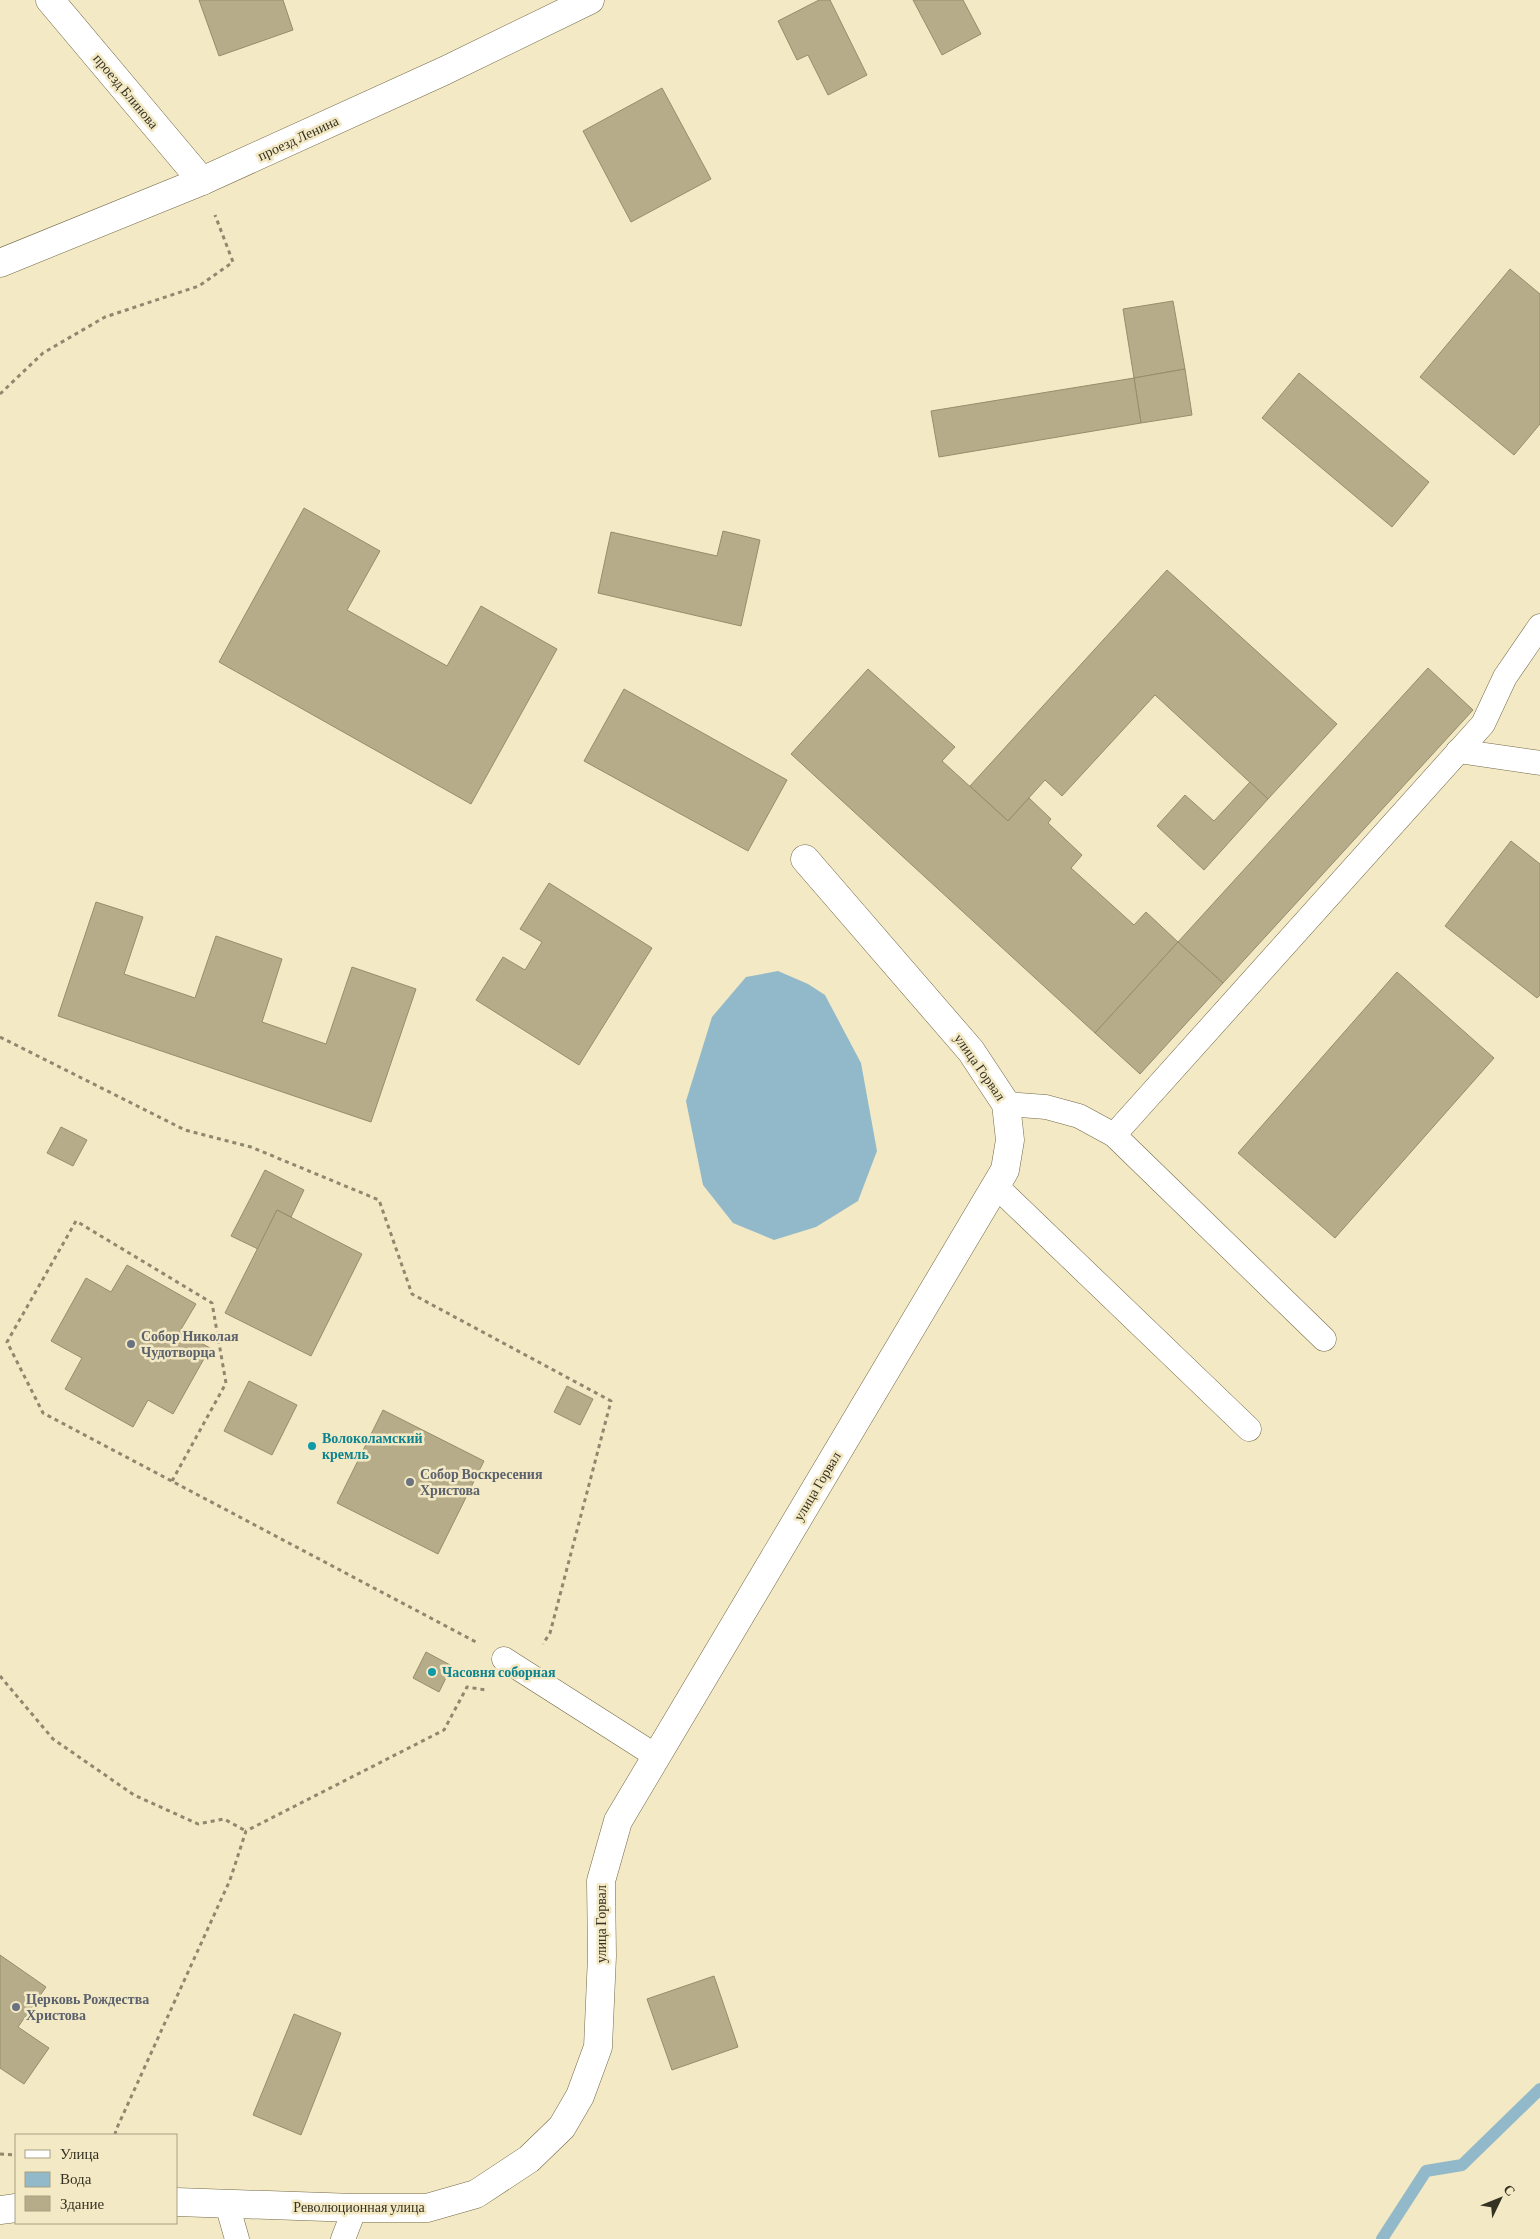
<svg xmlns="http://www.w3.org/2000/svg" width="1540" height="2239" font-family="'Crimson Pro',serif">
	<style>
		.water { fill: #92b9c9 }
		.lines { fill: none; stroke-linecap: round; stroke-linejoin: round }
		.stream { stroke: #92b9c9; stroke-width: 12 }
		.building { fill: #b6ac89; stroke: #968d6a }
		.lane-casing { stroke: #726948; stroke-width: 25 }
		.street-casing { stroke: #726948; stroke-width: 29 }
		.secondary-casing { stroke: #726948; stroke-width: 29 }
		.path { stroke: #8f886e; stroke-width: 3; stroke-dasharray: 4 4; stroke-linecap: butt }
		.lane { stroke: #fff; stroke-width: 24 }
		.street { stroke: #fff; stroke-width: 28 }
		.secondary { stroke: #fff; stroke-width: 28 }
		.worship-dot { fill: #6b7280; stroke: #f3e9c4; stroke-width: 2 }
		.culture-dot { fill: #0f9aa8; stroke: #f3e9c4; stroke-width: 2 }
		.labels { text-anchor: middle; stroke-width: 5; stroke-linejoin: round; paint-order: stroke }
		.street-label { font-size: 14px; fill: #363223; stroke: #f3e9c4 }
		.worship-label { font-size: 14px; font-weight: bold; fill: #5b616d; stroke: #f3e9c4; text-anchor: start }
		.culture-label { font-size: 14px; font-weight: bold; fill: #0d838f; stroke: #f3e9c4; text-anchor: start }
	</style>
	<rect width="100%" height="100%" fill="#f3e9c4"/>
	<polygon class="water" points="778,971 808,984 825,995 861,1063 877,1151 858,1201 816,1227 774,1240 733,1223 703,1185 686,1101 712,1017 746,977"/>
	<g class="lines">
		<polyline class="stream" points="1382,2239 1426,2171 1462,2165 1540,2089"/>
	</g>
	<g class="building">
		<polygon points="199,0 283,0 293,30 219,56"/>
		<polygon points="819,0 830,0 867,75 828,95 808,55 797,60 778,21"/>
		<polygon points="913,0 963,0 981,34 942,55"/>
		<polygon points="662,88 711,179 631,222 583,131"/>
		<polygon points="1510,269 1540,294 1540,424 1514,455 1420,377"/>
		<polygon points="1173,301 1185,369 1134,378 1123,309"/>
		<polygon points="1185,369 1192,415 1141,423 1134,378"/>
		<polygon points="1299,373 1429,482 1392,527 1262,418"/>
		<polygon points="1134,378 1141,423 939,457 931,411"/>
		<polygon points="304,508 380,551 347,610 447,666 481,606 557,649 471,804 219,662"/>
		<polygon points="723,531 760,540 741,626 598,593 611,532 717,556"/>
		<polygon points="1167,570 1337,724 1268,799 1155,695 1062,796 1045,780 1008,821 970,786"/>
		<polygon points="1428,668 1473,710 1223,983 1178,942"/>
		<polygon points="868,669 955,747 942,761 1008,821 1029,798 1051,819 1048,823 1082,855 1071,868 1134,925 1146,912 1178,942 1095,1033 791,754"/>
		<polygon points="624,689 787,780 748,851 584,761"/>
		<polygon points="1250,782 1268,799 1204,870 1157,826 1185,795 1214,821"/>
		<polygon points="1511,841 1540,864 1540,995 1537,998 1445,926"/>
		<polygon points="549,883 652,948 579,1065 476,1000 503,957 525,970 542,942 520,929"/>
		<polygon points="96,902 143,917 124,974 195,998 216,936 282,959 262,1022 326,1044 352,967 416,989 371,1122 58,1016"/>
		<polygon points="1178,942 1223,983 1140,1074 1095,1033"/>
		<polygon points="1397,972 1494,1058 1335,1238 1238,1153"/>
		<polygon points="61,1127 87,1140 73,1166 47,1153"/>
		<polygon points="265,1170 304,1190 291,1217 277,1210 258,1249 231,1236"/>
		<polygon points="277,1210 362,1254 311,1356 225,1313"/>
		<polygon points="127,1265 196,1304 180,1331 210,1348 173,1414 148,1400 133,1427 65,1389 82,1358 51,1341 86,1278 111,1292"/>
		<polygon points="249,1381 297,1405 272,1455 224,1431"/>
		<polygon points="567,1386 593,1399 580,1425 554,1412"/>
		<polygon points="383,1410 484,1461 438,1554 337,1503"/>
		<polygon points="426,1652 452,1666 439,1692 413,1678"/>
		<polygon points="0,1955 46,1987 18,2027 49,2048 24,2084 0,2068"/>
		<polygon points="714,1976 738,2047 672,2070 647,1999"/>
		<polygon points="294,2014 341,2033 301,2135 253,2115"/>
	</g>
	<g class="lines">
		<g class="lane-casing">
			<g id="lane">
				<polyline points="1458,751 1540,763"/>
				<polyline points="1006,1104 1046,1107 1079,1116 1114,1135 1324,1339"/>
				<polyline points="1114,1135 1483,724 1505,677 1540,626"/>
				<polyline points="995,1185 1249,1429"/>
				<polyline points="504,1659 656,1756"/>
				<polyline points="227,2204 237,2239"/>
				<polyline points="343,2239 355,2208"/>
			</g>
		</g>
		<g class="street-casing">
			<g id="street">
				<polyline points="50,0 202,181"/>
				<polyline points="176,2202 355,2208 427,2208 476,2194 529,2159 562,2127 580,2096 598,2047 602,1956 601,1881 618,1821 1005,1170 1010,1140 1006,1104 971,1051 805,859"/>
				<polyline points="0,2210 16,2208"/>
			</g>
		</g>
		<g class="secondary-casing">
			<polyline id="secondary" points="0,263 202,181 444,71 590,0"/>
		</g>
		<g class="path">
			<polyline points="0,394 43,353 105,317 199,286 233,262 215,215"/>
			<polyline points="0,1037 185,1130 251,1147 379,1200 412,1294 611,1401 550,1633 543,1644"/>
			<polyline points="172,1481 226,1383 212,1303 76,1221 7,1342 43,1413 476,1642"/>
			<polyline points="0,1676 53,1739 134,1795 198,1824 224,1819 246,1831"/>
			<polyline points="115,2135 116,2130 230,1880 246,1831 444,1730 467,1687 486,1690"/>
			<polyline points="0,2154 16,2155"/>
		</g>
		<use href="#lane" class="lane"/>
		<use href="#street" class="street"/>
		<use href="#secondary" class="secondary"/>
	</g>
	<g class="worship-dot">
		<circle cx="131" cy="1344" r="5"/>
		<circle cx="410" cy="1482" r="5"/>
		<circle cx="16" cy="2007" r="5"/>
	</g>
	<g class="culture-dot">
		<circle cx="312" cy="1446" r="5"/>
		<circle cx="432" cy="1672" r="5"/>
	</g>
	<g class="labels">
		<g class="street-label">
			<text transform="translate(126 91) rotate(50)" y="5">проезд Блинова</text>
			<text transform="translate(298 138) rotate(-25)" y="5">проезд Ленина</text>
			<text transform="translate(980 1067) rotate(55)" y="5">улица Горвал</text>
			<text transform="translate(817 1486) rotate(-59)" y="5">улица Горвал</text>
			<text transform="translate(601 1924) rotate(-90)" y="5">улица Горвал</text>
			<text x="359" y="2212">Революционная улица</text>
		</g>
		<g class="worship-label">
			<text x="141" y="1341">Собор Николая<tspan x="141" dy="16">Чудотворца</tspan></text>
			<text x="420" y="1479">Собор Воскресения<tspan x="420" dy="16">Христова</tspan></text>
			<text x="26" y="2004">Церковь Рождества<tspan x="26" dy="16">Христова</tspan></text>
		</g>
		<g class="culture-label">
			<text x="322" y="1443">Волоколамский<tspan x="322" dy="16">кремль</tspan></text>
			<text x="442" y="1677">Часовня соборная</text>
		</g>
	</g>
	<rect x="15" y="2134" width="162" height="90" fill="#f3e9c4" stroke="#a7a084"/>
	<rect x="25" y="2150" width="25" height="8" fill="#ffffff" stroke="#a7a084"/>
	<text x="60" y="2159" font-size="15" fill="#363223">Улица</text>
	<rect x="25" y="2172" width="25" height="15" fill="#92b9c9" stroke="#a7a084"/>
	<text x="60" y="2184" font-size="15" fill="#363223">Вода</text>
	<rect x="25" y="2196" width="25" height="15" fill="#b6ac89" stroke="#a7a084"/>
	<text x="60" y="2209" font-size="15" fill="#363223">Здание</text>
	<g transform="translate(1500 2199) rotate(47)" stroke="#f3e9c4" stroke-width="4" paint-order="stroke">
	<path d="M0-4L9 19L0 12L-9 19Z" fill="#363223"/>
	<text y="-8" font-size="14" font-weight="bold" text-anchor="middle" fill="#363223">С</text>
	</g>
</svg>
